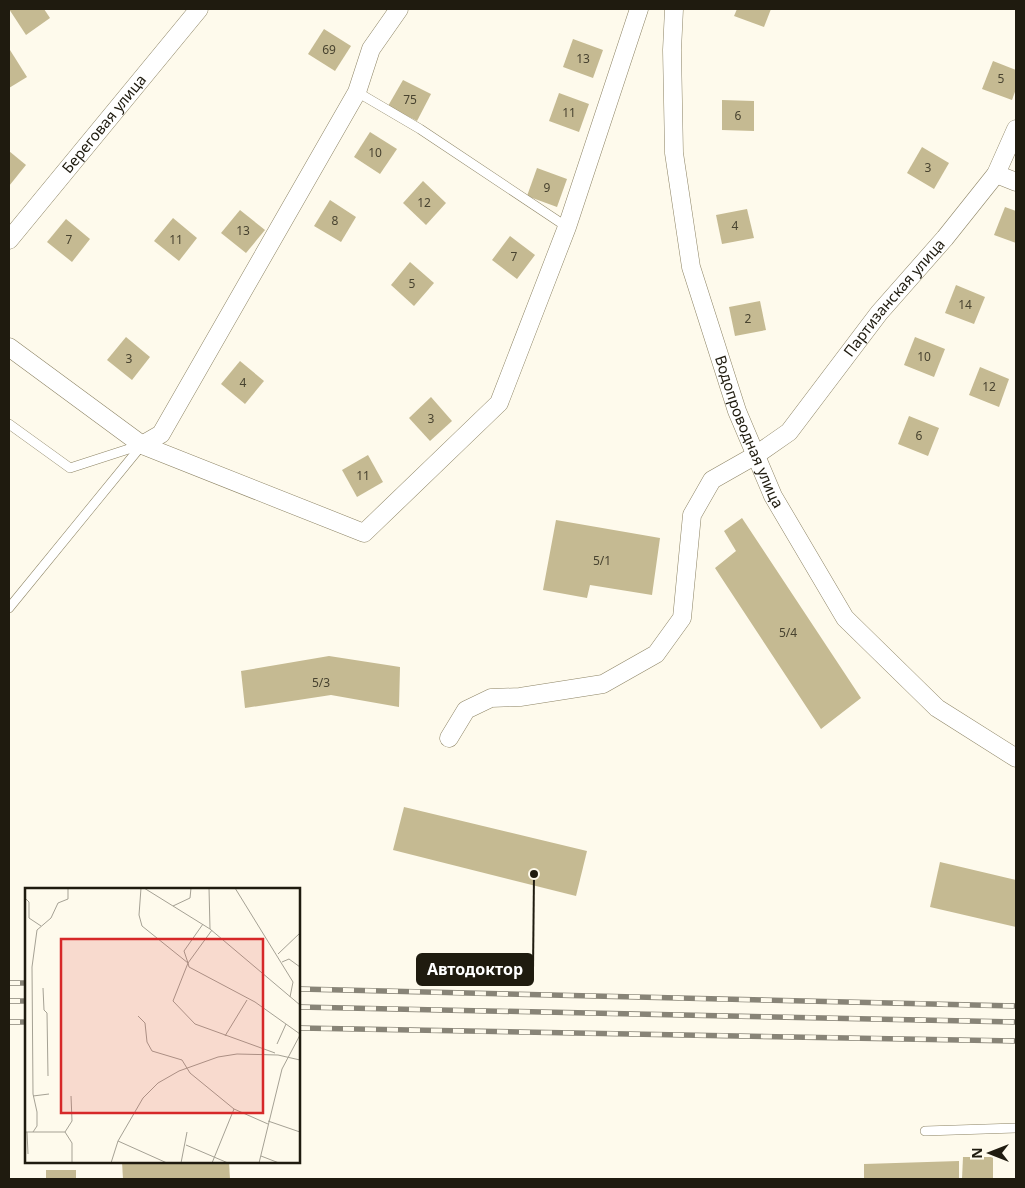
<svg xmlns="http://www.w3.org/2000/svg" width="1025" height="1188" font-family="'Noto Sans',sans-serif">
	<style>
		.building { fill: #c5ba92 }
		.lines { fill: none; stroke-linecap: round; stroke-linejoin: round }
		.service-casing { stroke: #8d8465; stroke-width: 10 }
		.minor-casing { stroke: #8d8465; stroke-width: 19 }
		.service { stroke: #fff; stroke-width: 9 }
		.minor { stroke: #fff; stroke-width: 18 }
		.rail-casing { stroke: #888477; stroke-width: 5.5 }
		.rail { stroke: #fefaec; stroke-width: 4; stroke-dasharray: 11; stroke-linecap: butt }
		.labels { text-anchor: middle; stroke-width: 4; stroke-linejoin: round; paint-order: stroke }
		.number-label { font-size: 12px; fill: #484330 }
		.street-label { font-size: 15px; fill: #1f1b0f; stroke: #fefaec }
		.inset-road { fill: none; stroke: #a5a194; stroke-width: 1 }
		.view { fill: #d62828; fill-opacity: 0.15; stroke: #d62828; stroke-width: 2.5 }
		.inset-edge { fill: none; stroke: #1f1b0f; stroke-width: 2.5 }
		.leader { fill: none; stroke: #1f1b0f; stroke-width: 2 }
		.callout-dot { fill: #1f1b0f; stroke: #fefaec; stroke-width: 2 }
		.callout { fill: #1f1b0f; stroke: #1f1b0f; stroke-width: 2 }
		.callout-label { font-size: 16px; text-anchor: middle; font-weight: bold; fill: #fff }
	</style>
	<rect width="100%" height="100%" fill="#fefaec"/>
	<g class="building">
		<polygon points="9,9 44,9 50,18 26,35"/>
		<polygon points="737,9 771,9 764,27 734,16"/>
		<polygon points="324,29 351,46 335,71 308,54"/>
		<polygon points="573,39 603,50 593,78 563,67"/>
		<polygon points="10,50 27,77 9,88 9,51"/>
		<polygon points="993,61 1016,70 1016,89 1012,100 982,89"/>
		<polygon points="403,80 431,94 417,121 388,106"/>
		<polygon points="559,93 589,104 579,132 549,121"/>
		<polygon points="722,100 754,101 754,131 722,130"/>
		<polygon points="370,132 397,149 380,174 354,157"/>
		<polygon points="922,147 949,163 934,189 907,173"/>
		<polygon points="9,151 26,165 9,186"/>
		<polygon points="537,168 567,179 557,207 527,196"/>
		<polygon points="423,181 446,203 426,225 403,203"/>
		<polygon points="330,200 356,217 341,242 314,226"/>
		<polygon points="1005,207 1016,211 1016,243 994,235"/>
		<polygon points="747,209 754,238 722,244 716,215"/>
		<polygon points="240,210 265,230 246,253 221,233"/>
		<polygon points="173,218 197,238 179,261 154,241"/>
		<polygon points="66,219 90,239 72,262 47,242"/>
		<polygon points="510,236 535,255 517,279 492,260"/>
		<polygon points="410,262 434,283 414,306 391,285"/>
		<polygon points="956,285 985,297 974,324 945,313"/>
		<polygon points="760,301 766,330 735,336 729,307"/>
		<polygon points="126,337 150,357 132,380 107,360"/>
		<polygon points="915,337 945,349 934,377 904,365"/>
		<polygon points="240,361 264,381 245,404 221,384"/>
		<polygon points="980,367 1009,379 999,407 969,395"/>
		<polygon points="431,397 452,421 430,441 409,418"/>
		<polygon points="909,416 939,428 928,456 898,444"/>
		<polygon points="368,455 383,482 357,497 342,470"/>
		<polygon points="742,518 861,698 821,729 715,568 736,551 724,531"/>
		<polygon points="556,520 660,538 652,595 590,585 587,598 543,590"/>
		<polygon points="329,656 400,667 399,707 331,695 245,708 241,671"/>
		<polygon points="404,807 587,851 576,896 393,850"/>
		<polygon points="940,862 1016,880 1016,927 930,907"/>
		<polygon points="963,1157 993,1157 993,1179 962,1179"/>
		<polygon points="959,1161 959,1179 864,1179 864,1164"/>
		<polygon points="122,1162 229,1162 230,1179 123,1179"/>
		<rect x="46" y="1170" width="30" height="9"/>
	</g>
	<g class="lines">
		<g class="service-casing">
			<g id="service">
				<polyline points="357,92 420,129 567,227"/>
				<polyline points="9,424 70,468 141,445"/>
				<polyline points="9,608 142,445"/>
				<polyline points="925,1131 1016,1128"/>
			</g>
		</g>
		<g class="minor-casing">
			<g id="minor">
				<path id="s1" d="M674 9 672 50 674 153 691 267 737 411 773 496 845 618 937 708 1016 758"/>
				<polyline points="996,174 1016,182"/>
				<path id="s2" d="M9 240 199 9"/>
				<polyline points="9,347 142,445 161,434 357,92 371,49 399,9"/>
				<polyline points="142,445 364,533 499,403 567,227 639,9"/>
				<path id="s3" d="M449 738 466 710 491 698 520 697 603 684 656 654 682 618 692 515 712 480 756 455 789 432 879 313 945 238 996 174 1016 129"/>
			</g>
		</g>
		<use href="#service" class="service"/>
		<use href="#minor" class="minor"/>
		<g class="rail-casing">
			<g id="rail">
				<polyline points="9,983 26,983"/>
				<polyline points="299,989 1016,1006"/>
				<polyline points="9,1001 26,1001"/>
				<polyline points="299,1007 1016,1022"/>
				<polyline points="9,1022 26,1022"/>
				<polyline points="299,1028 1016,1041"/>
			</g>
		</g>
		<use href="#rail" class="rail"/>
	</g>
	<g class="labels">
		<g class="number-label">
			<text x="329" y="54">69</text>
			<text x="583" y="63">13</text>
			<text x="1001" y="83">5</text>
			<text x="410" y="104">75</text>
			<text x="569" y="117">11</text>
			<text x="738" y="120">6</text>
			<text x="375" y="157">10</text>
			<text x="928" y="172">3</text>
			<text x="547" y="192">9</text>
			<text x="424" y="207">12</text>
			<text x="335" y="225">8</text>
			<text x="735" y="230">4</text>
			<text x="243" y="235">13</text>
			<text x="69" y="244">7</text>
			<text x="176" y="244">11</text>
			<text x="514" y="261">7</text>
			<text x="412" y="288">5</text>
			<text x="965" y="309">14</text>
			<text x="748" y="323">2</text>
			<text x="924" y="361">10</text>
			<text x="129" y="363">3</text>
			<text x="243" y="387">4</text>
			<text x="989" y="391">12</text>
			<text x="431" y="423">3</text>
			<text x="919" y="440">6</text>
			<text x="363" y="480">11</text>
			<text x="602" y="565">5/1</text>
			<text x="788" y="637">5/4</text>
			<text x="321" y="687">5/3</text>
		</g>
		<g class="street-label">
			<text dy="5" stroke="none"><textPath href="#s2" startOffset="150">Береговая улица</textPath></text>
			<text dy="5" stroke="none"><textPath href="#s3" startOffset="684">Партизанская улица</textPath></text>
			<text dy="5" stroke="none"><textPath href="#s1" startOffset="434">Водопроводная улица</textPath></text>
		</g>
	</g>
	<g transform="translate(25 888)">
		<rect width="275" height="275" fill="#fefaec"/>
		<path class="inset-road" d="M116 0 114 27 117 38 163 75M119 0 185 41 275 117M184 0 185 41M210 0 268 94 265 109M0 10 4 14V30L16 38M148 18 165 10 166 0M178 36 159 63 163 75 148 113 170 136 250 165M187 42 163 75 164 79 230 114 275 146M253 66 275 45M257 74 264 71 275 79M18 100 19 122 22 125 23 188M113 128 120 135 122 154 127 163 157 172 165 185 209 221 243 236M200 148 222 112M252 156 261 136M8 208 24 206M243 233 275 244M0 244H8L12 238V224L8 206 7 79 12 42 26 30 33 15 43 11V0M2 244 3 266M8 244H40L47 233 46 208M40 244 47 255V275M93 253 142 275M161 257 203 275M236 268 254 275M86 275 93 253 118 210 133 195 154 183 193 169 212 166 253 167 275 172M156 275 162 244M187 275 209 221M234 275 257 181 275 147"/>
		<path class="view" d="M36 51H238V225H36Z"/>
		<rect width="275" height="275" class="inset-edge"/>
	</g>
	<path class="leader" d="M534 874L533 970"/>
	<circle class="callout-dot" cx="534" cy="874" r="5"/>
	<rect class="callout" x="417" y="954" width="116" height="31" rx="5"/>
	<g class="callout-label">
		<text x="475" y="975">Автодоктор</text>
	</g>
	<rect width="1025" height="1188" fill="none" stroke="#1f1b0f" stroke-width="20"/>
	<g transform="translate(990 1153) rotate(270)" stroke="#fefaec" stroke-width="4" paint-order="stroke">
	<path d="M0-4L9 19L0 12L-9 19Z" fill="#1f1b0f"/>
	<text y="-8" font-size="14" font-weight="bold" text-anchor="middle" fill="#1f1b0f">N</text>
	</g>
</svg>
